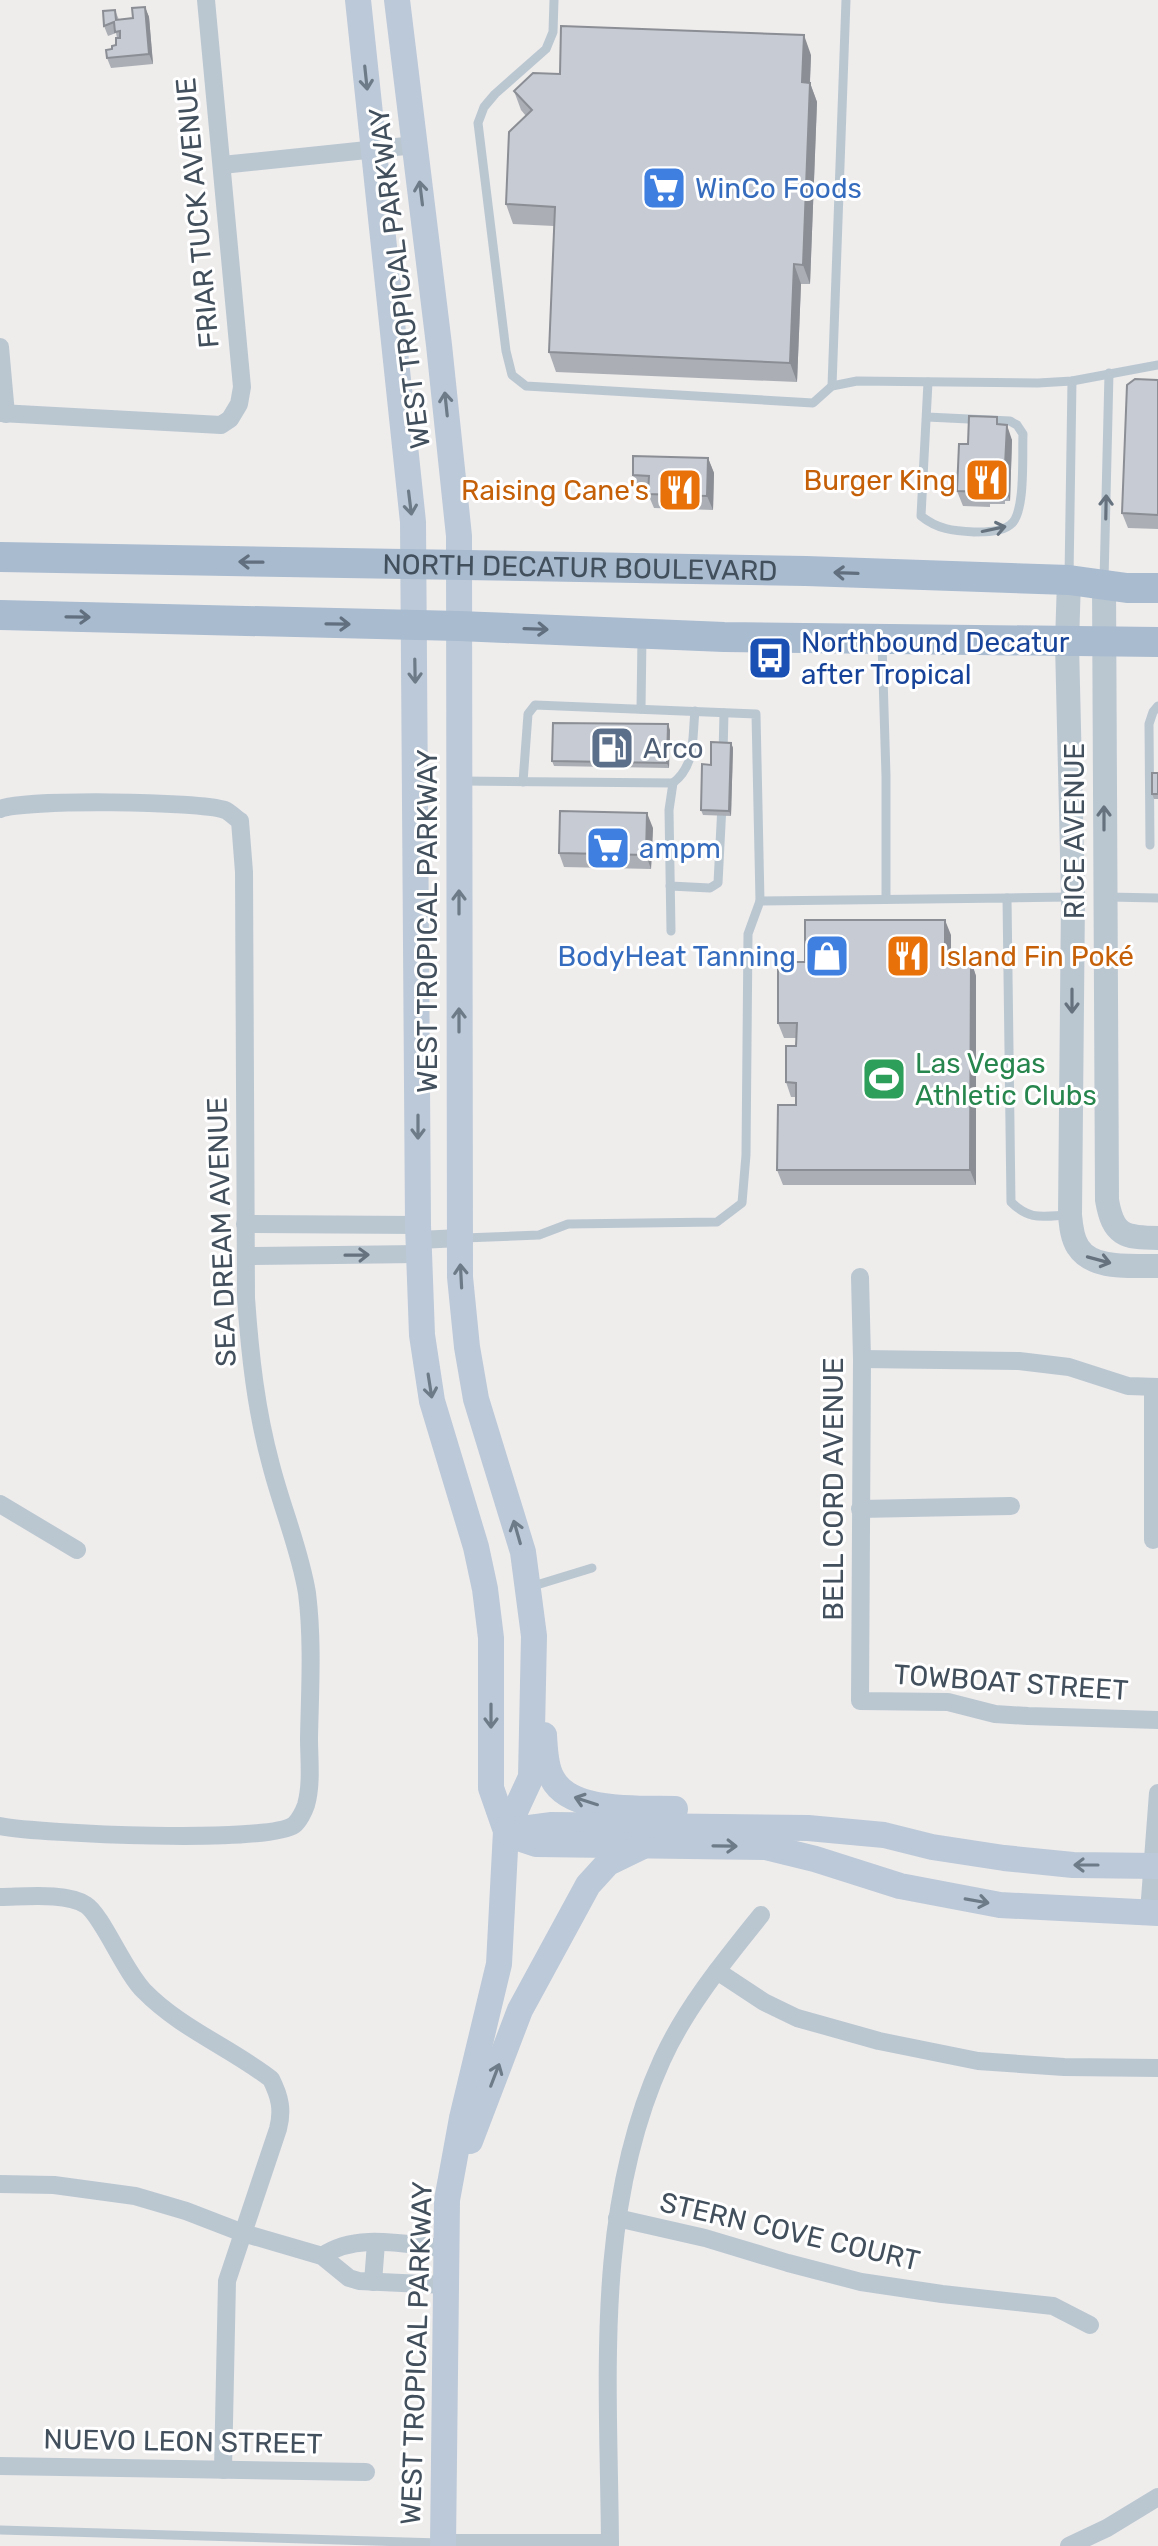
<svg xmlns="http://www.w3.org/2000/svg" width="1158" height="2546" font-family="Rubik,sans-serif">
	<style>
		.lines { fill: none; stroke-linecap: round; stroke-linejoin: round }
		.service { stroke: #bac7d1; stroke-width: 9 }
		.minor { stroke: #bac7d1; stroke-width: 18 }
		.tertiary { stroke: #bac7d1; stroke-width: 24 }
		.secondary { stroke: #bcc9d8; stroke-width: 26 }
		.primary { stroke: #a8bbcf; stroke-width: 30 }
		.wall { fill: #abafb5 }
		.shaded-wall { fill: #8b8e94 }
		.building { fill: #c7cbd3; stroke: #8b8e94; stroke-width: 2 }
		.oneway { stroke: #6d7a87 }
		.oneway2 { stroke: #66737f }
		.oneway3 { stroke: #616f7e }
		.labels { text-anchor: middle; stroke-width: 6; stroke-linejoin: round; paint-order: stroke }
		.shop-label { font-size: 28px; fill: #366cbe; stroke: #fff; text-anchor: start }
		.street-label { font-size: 28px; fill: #424f5c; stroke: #fff }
		.food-label { font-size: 28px; fill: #c56008; stroke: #fff; text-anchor: end }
		.transit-label { font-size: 28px; fill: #164399; stroke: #fff; text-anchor: start }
		.service-label { font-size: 28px; fill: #4e5e75; stroke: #fff; text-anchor: start }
		.leisure-label { font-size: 28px; fill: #27864d; stroke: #fff; text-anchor: start }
	</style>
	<rect width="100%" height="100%" fill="#efecec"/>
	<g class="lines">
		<g class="service">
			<polyline points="554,0 553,32 546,49 495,94 484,107 478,123 506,351 512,375 526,386 813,403 832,386 857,381 1038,383 1072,381 1158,365"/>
			<polyline points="832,386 846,0"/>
			<path d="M927 417 1010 421 1017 425 1023 434C1022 454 1026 515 1010 525 1001 532 985 532 974 532 953 531 937 529 921 516L928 382"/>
			<polyline points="1069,577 1072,381"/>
			<polyline points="1104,581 1109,373"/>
			<polyline points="882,643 886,776 886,899"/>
			<polyline points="641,709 642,637"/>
			<polyline points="723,754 724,713"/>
			<polyline points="462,781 673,783"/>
			<polyline points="1150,845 1149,724 1153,712 1158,706"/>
			<polyline points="670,886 710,888 718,883 722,805"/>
			<polyline points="1108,897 1158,898"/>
			<polyline points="1007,898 1071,897"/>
			<path d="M760 901 1007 898 1011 1202C1030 1221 1043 1216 1068 1215"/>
			<path d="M671 931 669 810 673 783C696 765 692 739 695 711"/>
			<polyline points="464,1238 539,1235 568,1224 717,1222 742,1203 746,1155 748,934 760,901 756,714 535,705 528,714 523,782"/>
			<polyline points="530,1587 592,1568"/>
			<polyline points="0,2530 440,2543"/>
		</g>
		<g class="minor">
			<polyline points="222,165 415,145"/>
			<polyline points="0,347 6,414"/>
			<polyline points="0,413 221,425 230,419 239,404 242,387 206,0"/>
			<path d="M0 809C22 799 200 801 225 810 230 812 235 818 240 821L244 872 246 1298C250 1355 256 1410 271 1465 282 1508 300 1550 307 1593 313 1641 310 1690 309 1738 309 1759 312 1784 306 1805 304 1811 299 1821 294 1825 268 1844 40 1834 0 1826"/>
			<polyline points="245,1224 418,1225"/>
			<polyline points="419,1240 460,1238"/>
			<polyline points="246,1256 419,1254"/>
			<polyline points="860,1277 862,1359 860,1701 948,1702 995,1714 1028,1716 1158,1720"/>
			<polyline points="862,1359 1019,1361 1069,1367 1128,1386 1158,1387"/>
			<polyline points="0,1504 77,1550"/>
			<polyline points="860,1509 1011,1506"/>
			<polyline points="1153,1540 1153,1387"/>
			<path d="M0 1897C23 1897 66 1892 86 1905 102 1915 124 1971 144 1991 180 2028 231 2048 271 2079 280 2097 283 2110 278 2129L227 2281 223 2470"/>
			<polyline points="1149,1912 1158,1793"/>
			<polyline points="717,1971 764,2002 797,2018 879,2041 978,2061 1064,2067 1158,2068"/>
			<polyline points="0,2184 54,2185 135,2196 186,2211 243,2233 322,2256 349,2278 359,2281 445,2285"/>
			<polyline points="617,2218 705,2238 788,2263 861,2282 942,2294 1053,2306 1090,2325"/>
			<path d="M322 2256C357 2232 405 2245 445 2248"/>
			<polyline points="373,2282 376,2243"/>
			<polyline points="0,2466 366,2472"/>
			<polyline points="443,2543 610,2543"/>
			<path d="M610 2546C609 2384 593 2212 662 2060 686 2007 725 1960 761 1915"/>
			<polyline points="1069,2546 1107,2528 1158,2497"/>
		</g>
		<g class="tertiary">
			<path d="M1069 580 1067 643 1073 897 1070 1215C1071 1226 1072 1238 1078 1247 1093 1271 1134 1265 1158 1266"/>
			<path d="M1104 585 1107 1200C1113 1235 1124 1238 1158 1238"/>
		</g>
		<g class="secondary">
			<polyline points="358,0 413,522 418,1225 422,1335 432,1401 476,1547 485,1589 491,1638 491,1788 506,1831 499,1964 462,2118 447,2200 443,2546"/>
			<polyline points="397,0 439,345 459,536 460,1277 467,1347 476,1399 523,1552 534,1636 531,1777 506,1831"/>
			<path d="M544 1735C545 1749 545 1766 552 1778 570 1814 641 1808 675 1809"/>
			<polyline points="514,1830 552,1825 808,1828 884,1835 932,1847 1004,1858 1073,1865 1158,1866"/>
			<polyline points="506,1831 521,1839 536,1844 766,1847 815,1859 900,1886 1000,1905 1158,1913"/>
			<polyline points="470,2141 520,2010 588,1885 608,1863 641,1847"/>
		</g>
		<g class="primary">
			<path id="s1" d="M0 557 806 571 1069 580 1127 588H1158"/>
			<polyline points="0,615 459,626 724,637 1158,642"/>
		</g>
	</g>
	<g class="wall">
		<polygon points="145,7 149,17 153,64 111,68 107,58 116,45 117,38 116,33 108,36 104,26 115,10 119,20 133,18"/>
		<polygon points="811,55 810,83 817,102 810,284 801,284 797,382 556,372 549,352 554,226 513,224 506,204 526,116 521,110 514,91 560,74"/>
		<polygon points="1158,380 1158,529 1128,528 1122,513"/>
		<polygon points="1000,424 1012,440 1010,501 1005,501 1005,504 990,504 990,507 963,506 957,491 968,444"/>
		<polygon points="708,458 714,473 713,510 654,508 648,494 648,490 638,490 633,475"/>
		<polygon points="670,730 669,768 554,766 552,761"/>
		<polygon points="731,743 733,748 731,816 703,815 701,810 711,765"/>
		<polygon points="1158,773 1158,799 1154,799 1152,794"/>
		<polygon points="653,828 651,869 564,867 559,853"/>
		<polygon points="951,935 951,961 971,961 976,976 976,1185 783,1185 777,1170 796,1105 796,1097 791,1097 786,1082 796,1046 797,1038 784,1038 778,1023 805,962"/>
	</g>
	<g class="shaded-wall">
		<polygon points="145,7 149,17 153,64 149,54"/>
		<polygon points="804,35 811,55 809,102 802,82"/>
		<polygon points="810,83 817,102 810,284 803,265"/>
		<polygon points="794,264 801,284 797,382 790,363"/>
		<polygon points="1007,425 1012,440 1010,501 1004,486"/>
		<polygon points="708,458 714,473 713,510 707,496"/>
		<polygon points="668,724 670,730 669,768 667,763"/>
		<polygon points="731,743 733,748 731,816 729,811"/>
		<polygon points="647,813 653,828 651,869 646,855"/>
		<polygon points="945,920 951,935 951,976 945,961"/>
		<polygon points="971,961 976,976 976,1185 970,1170"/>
	</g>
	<g class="building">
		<polygon points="145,7 149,54 107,58 106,50 112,49 112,46 116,45 116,38 120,38 120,31 115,32 114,22 104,26 103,11 115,10 116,20 133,18 132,8"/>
		<polygon points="561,26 804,35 802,82 810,83 803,265 794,264 790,363 549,352 555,207 506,204 509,132 532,110 514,91 533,73 560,74"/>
		<polygon points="1135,379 1158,380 1158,515 1122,513 1127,385"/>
		<polygon points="969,416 997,417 997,424 1007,425 1004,486 999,486 1000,490 984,489 984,492 957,491 959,444 968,444"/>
		<polygon points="633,456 708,458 707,496 648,494 649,476 633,475"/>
		<polygon points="553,723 668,724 667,763 552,761"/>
		<polygon points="711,742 731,743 729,811 701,810 702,764 711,765"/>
		<rect x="1152" y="773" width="6" height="21"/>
		<polygon points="560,811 647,813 646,855 559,853"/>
		<polygon points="805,920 945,920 945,961 971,961 970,1170 777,1170 778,1105 796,1105 796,1083 786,1082 786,1046 796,1046 797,1023 778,1023 778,962 805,962"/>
	</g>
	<defs><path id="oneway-shaft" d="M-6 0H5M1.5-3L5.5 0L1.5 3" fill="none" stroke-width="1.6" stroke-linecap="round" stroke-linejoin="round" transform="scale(2)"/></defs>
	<g class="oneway">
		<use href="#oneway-shaft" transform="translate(366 78) rotate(84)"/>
		<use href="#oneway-shaft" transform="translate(421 193) rotate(-97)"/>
		<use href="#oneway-shaft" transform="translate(446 404) rotate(-96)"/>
		<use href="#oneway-shaft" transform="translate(410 503) rotate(83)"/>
		<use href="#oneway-shaft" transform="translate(415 671) rotate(89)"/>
		<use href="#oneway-shaft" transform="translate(459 902) rotate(-90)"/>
		<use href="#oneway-shaft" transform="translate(459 1020) rotate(-90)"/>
		<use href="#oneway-shaft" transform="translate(418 1127) rotate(90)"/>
		<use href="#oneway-shaft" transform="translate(461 1276) rotate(-93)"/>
		<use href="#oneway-shaft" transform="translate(430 1386) rotate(81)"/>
		<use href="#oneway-shaft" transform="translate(517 1532) rotate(-106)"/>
		<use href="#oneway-shaft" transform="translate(491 1716) rotate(90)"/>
		<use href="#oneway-shaft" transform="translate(586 1801) rotate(-162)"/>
		<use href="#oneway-shaft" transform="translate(725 1846) rotate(1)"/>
		<use href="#oneway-shaft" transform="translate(1086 1865) rotate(-180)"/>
		<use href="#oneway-shaft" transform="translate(977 1901) rotate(10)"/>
		<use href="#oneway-shaft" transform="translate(495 2075) rotate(-69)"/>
	</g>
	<g class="oneway2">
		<use href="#oneway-shaft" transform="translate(1106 507) rotate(-89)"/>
		<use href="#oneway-shaft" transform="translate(994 529) rotate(-12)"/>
		<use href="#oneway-shaft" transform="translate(1104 818) rotate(-90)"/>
		<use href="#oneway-shaft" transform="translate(1072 1001) rotate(90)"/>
		<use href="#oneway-shaft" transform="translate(357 1255) rotate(-1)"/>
		<use href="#oneway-shaft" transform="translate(1099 1260) rotate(15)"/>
	</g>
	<g class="oneway3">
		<use href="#oneway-shaft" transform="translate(251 562) rotate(-179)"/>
		<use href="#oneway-shaft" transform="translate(846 573) rotate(-178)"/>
		<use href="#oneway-shaft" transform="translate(78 617) rotate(1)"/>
		<use href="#oneway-shaft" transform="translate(338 624) rotate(1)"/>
		<use href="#oneway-shaft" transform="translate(536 629) rotate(2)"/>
	</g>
	<defs>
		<g id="supermarket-square" transform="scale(2.3)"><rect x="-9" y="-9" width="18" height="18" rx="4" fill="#3f7fe0" stroke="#fff"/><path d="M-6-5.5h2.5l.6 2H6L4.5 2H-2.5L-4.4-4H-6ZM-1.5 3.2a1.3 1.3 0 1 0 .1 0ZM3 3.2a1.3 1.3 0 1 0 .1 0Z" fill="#fff"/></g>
		<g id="restaurant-square" transform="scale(2.3)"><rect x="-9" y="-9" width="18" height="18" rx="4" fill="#e8710a" stroke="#fff"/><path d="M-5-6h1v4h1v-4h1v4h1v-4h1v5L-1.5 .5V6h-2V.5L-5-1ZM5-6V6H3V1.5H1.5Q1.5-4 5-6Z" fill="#fff"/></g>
		<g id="bus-square" transform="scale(2.3)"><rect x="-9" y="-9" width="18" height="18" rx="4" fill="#1a4fb4" stroke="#fff"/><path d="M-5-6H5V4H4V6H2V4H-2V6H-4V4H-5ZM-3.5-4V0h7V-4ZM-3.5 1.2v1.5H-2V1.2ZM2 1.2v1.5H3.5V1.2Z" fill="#fff"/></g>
		<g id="fuel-square" transform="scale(2.3)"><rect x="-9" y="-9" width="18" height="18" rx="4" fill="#5c6f8a" stroke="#fff"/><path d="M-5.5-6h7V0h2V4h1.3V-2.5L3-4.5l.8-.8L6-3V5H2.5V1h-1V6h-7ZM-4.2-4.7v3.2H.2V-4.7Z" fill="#fff"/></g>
		<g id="shop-square" transform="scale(2.3)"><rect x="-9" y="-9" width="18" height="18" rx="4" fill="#3f7fe0" stroke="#fff"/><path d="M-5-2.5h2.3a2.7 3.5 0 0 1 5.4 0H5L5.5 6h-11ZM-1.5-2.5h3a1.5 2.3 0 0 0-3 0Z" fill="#fff"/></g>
		<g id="stadium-square" transform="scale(2.3)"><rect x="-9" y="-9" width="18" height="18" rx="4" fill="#2e9e5b" stroke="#fff"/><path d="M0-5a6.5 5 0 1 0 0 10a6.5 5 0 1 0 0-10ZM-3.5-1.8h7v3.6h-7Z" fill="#fff"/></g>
	</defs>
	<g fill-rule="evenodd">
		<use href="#supermarket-square" x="664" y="188"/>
		<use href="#restaurant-square" x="987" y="480"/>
		<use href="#restaurant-square" x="680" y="490"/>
		<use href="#bus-square" x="770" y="658"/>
		<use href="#fuel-square" x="612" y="748"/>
		<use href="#supermarket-square" x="608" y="848"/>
		<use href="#shop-square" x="827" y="956"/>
		<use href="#restaurant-square" x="908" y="956"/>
		<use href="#stadium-square" x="884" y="1079"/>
	</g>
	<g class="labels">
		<g class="shop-label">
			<text x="695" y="198">WinCo Foods</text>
			<text x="639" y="858">ampm</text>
			<text x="796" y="966" text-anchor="end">BodyHeat Tanning</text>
		</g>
		<g class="street-label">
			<text transform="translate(197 213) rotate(-95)" y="10">FRIAR TUCK AVENUE</text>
			<text transform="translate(399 278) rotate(-97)" y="10">WEST TROPICAL PARKWAY</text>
			<text dy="10" stroke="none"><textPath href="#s1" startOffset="580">NORTH DECATUR BOULEVARD</textPath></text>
			<text transform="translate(1074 831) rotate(-90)" y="10">RICE AVENUE</text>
			<text transform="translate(427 921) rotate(-90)" y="10">WEST TROPICAL PARKWAY</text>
			<text transform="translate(221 1232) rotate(-92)" y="10">SEA DREAM AVENUE</text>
			<text transform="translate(833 1489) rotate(-90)" y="10">BELL CORD AVENUE</text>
			<text transform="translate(1011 1682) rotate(4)" y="10">TOWBOAT STREET</text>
			<text transform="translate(790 2231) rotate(13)" y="10">STERN COVE COURT</text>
			<text transform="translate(416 2353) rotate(-88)" y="10">WEST TROPICAL PARKWAY</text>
			<text transform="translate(183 2441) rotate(1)" y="10">NUEVO LEON STREET</text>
		</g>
		<g class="food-label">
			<text x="956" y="490">Burger King</text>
			<text x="649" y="500">Raising Cane's</text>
			<text x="939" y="966" text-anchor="start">Island Fin Poké</text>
		</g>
		<g class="transit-label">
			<text x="801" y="652">Northbound Decatur<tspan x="801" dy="32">after Tropical</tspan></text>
		</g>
		<g class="service-label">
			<text x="643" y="758">Arco</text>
		</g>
		<g class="leisure-label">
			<text x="915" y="1073">Las Vegas<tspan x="915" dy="32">Athletic Clubs</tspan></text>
		</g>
	</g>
</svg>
